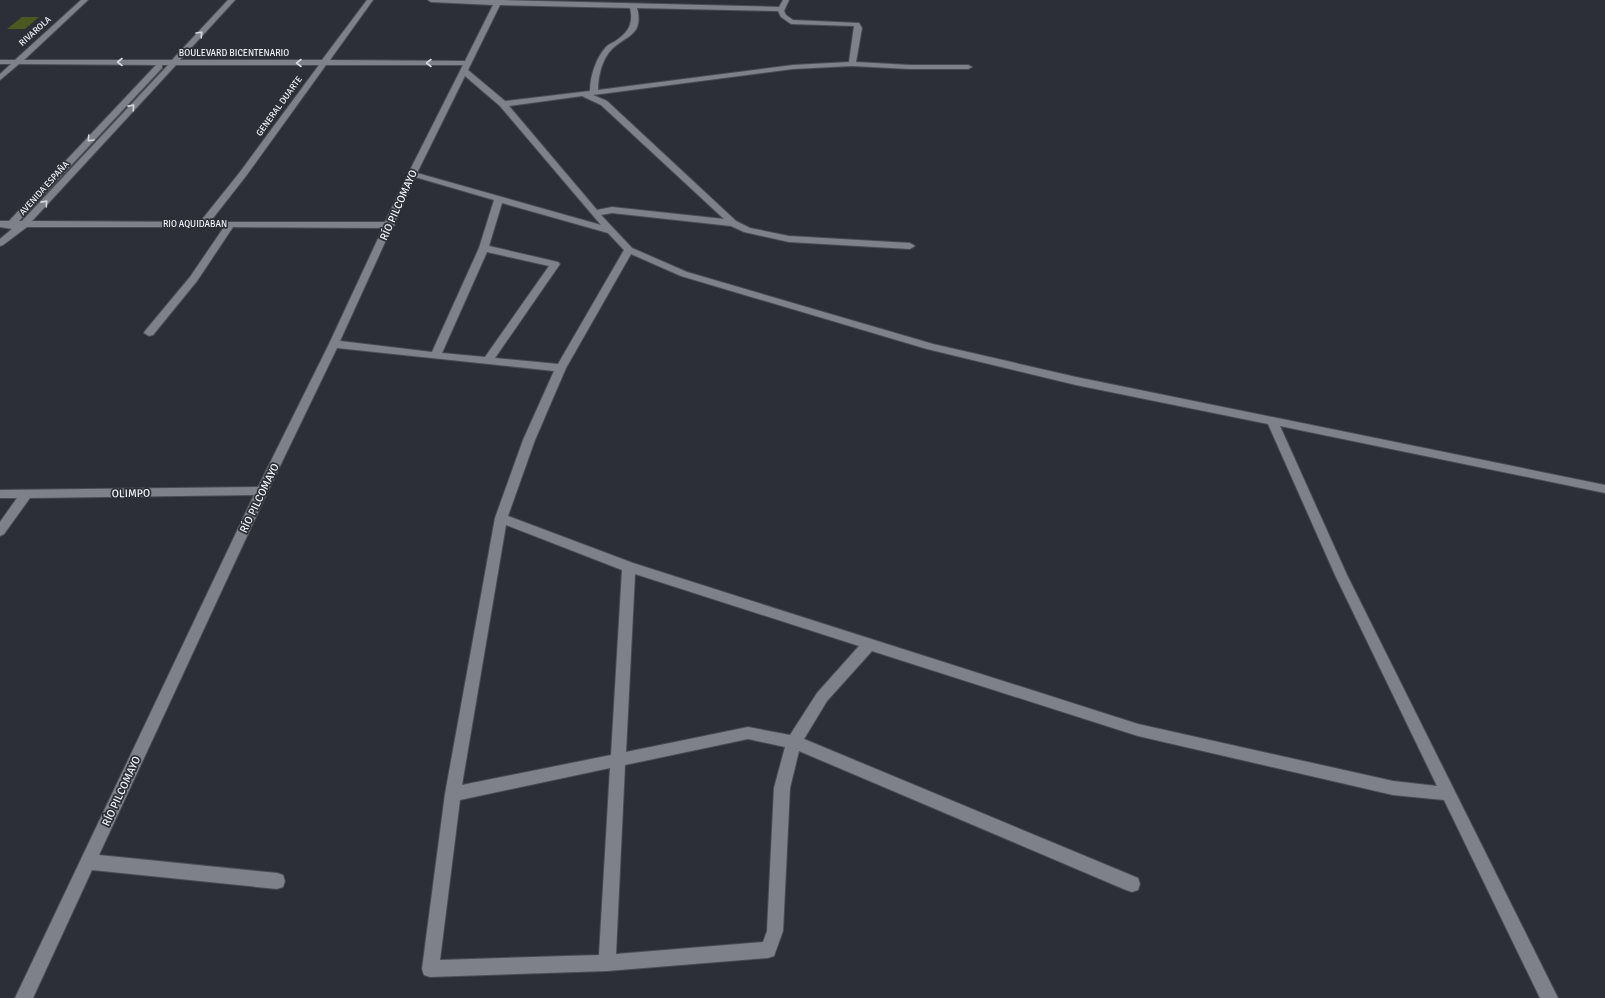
<svg xmlns="http://www.w3.org/2000/svg" width="1605" height="998" font-family="Signika,sans-serif">
	<style>
		.green { fill: #4b5920 }
		.lines { fill: none; stroke-linecap: round; stroke-linejoin: round }
		.minor-casing { stroke: #494c53; stroke-width: 2 }
		.minor { fill: #7e818a; fill-rule: evenodd }
		.oneway { stroke: #d5d7de }
		.labels { text-anchor: middle; stroke-width: 3.5; stroke-linejoin: round; paint-order: stroke }
		.far-street-label { font-size: 9px; fill: #f2f4fa; stroke: #2c2f37 }
		.street-label { font-size: 11px; fill: #f2f4fa; stroke: #2c2f37 }
	</style>
	<rect width="100%" height="100%" fill="#2c2f37"/>
	<polygon class="green" points="22,17 39,17 25,29 7,29"/>
	<g class="lines">
		<g class="minor-casing">
			<path id="minor" d="M81 0H88L24 60H172L228 0H235L180 60H322L367 0H373L330 60 465 61 493 5 431 2 428 0H502L779 7 783 0H789L784 11 786 15 793 20 859 23 862 28 856 62 910 65H968L972 67 968 69H910L852 66 793 69 593 95 607 101 736 221 750 228 789 236 910 243 915 246 910 249 789 242 744 232 731 226 612 213 601 215 632 248 687 272 933 344 1076 377 1605 485V493L1280 426 1347 575 1558 998H1540L1444 800 1393 795 1138 736 872 651 827 701 804 739 1138 878 1140 884 1138 890 1132 892 1126 890 799 751 790 788 783 931 774 956 768 958 607 971 430 977 424 975 422 969 445 794 495 518 523 440 554 371 337 348 268 491 99 855 277 873 283 875 285 881 283 887 277 889 92 870 33 998H15L254 495 30 498 4 534 0 536V522L17 498H0V490L258 487 329 344 383 228 233 227 197 281 153 335 149 336 144 333 145 331 190 277 224 227H27L3 245 0 246V239L12 229 0 227V221H9L156 65 19 64 0 80V74L11 64H0V60H15ZM500 5 630 8C634 24 628 33 614 42 612 43 609 44 606 47 596 58 590 76 590 91L505 101 468 70ZM637 8 778 11 781 17 791 24 854 26 849 62 793 65 598 90C598 76 602 59 612 49 627 35 644 35 637 8ZM162 65H168L22 221H19L162 68ZM176 65H319L240 172 200 222 32 221ZM326 65H463L408 174 385 222H210L246 176ZM465 76 500 106 601 225 417 173ZM582 96 601 105 724 219 612 207 597 210 509 106ZM415 177 494 200 479 248 432 352 340 341 392 227 395 225 394 224ZM502 203 608 233 624 250 558 364 495 358 560 264 558 262 489 246ZM487 252 549 266 485 357 442 353ZM631 254 681 276 927 349 1076 385 1268 424 1335 575 1437 786 1393 781 1138 724 633 563 508 516 535 440 566 368ZM506 525 622 570 611 755 462 785ZM635 574 859 646 817 693 790 735 748 727 626 752ZM748 739 785 747 774 788 767 931 763 942 616 954 625 765ZM610 768 599 955 440 960 460 800Z"/>
		</g>
		<use href="#minor" class="minor"/>
	</g>
	<defs><path id="oneway-chevron" d="M-2-3.5L2.5 0L-2 3.5" fill="none" stroke-width="1.6" stroke-linecap="round" stroke-linejoin="round"/></defs>
	<g class="oneway">
		<use href="#oneway-chevron" transform="translate(200 34) rotate(-47)"/>
		<use href="#oneway-chevron" transform="translate(120 62) rotate(-180)"/>
		<use href="#oneway-chevron" transform="translate(299 63) rotate(-180)"/>
		<use href="#oneway-chevron" transform="translate(429 63) rotate(-180)"/>
		<use href="#oneway-chevron" transform="translate(132 107) rotate(-48)"/>
		<use href="#oneway-chevron" transform="translate(90 139) rotate(133)"/>
		<use href="#oneway-chevron" transform="translate(45 203) rotate(-48)"/>
	</g>
	<g class="labels">
		<g class="far-street-label">
			<text transform="translate(35 31) rotate(-42)" y="3">RIVAROLA</text>
			<text x="234" y="56">BOULEVARD BICENTENARIO</text>
			<text transform="translate(279 106) rotate(-54)" y="3">GENERAL DUARTE</text>
			<text transform="translate(44 188) rotate(-48)" y="3">AVENIDA ESPAÑA</text>
			<text x="195" y="227">RIO AQUIDABAN</text>
		</g>
		<g class="street-label">
			<text transform="translate(398 205) rotate(-66)" y="4">RÍO PILCOMAYO</text>
			<text transform="translate(131 493) rotate(-1)" y="4">OLIMPO</text>
			<text transform="translate(259 498) rotate(-64)" y="4">RÍO PILCOMAYO</text>
			<text transform="translate(121 791) rotate(-65)" y="4">RÍO PILCOMAYO</text>
		</g>
	</g>
</svg>
